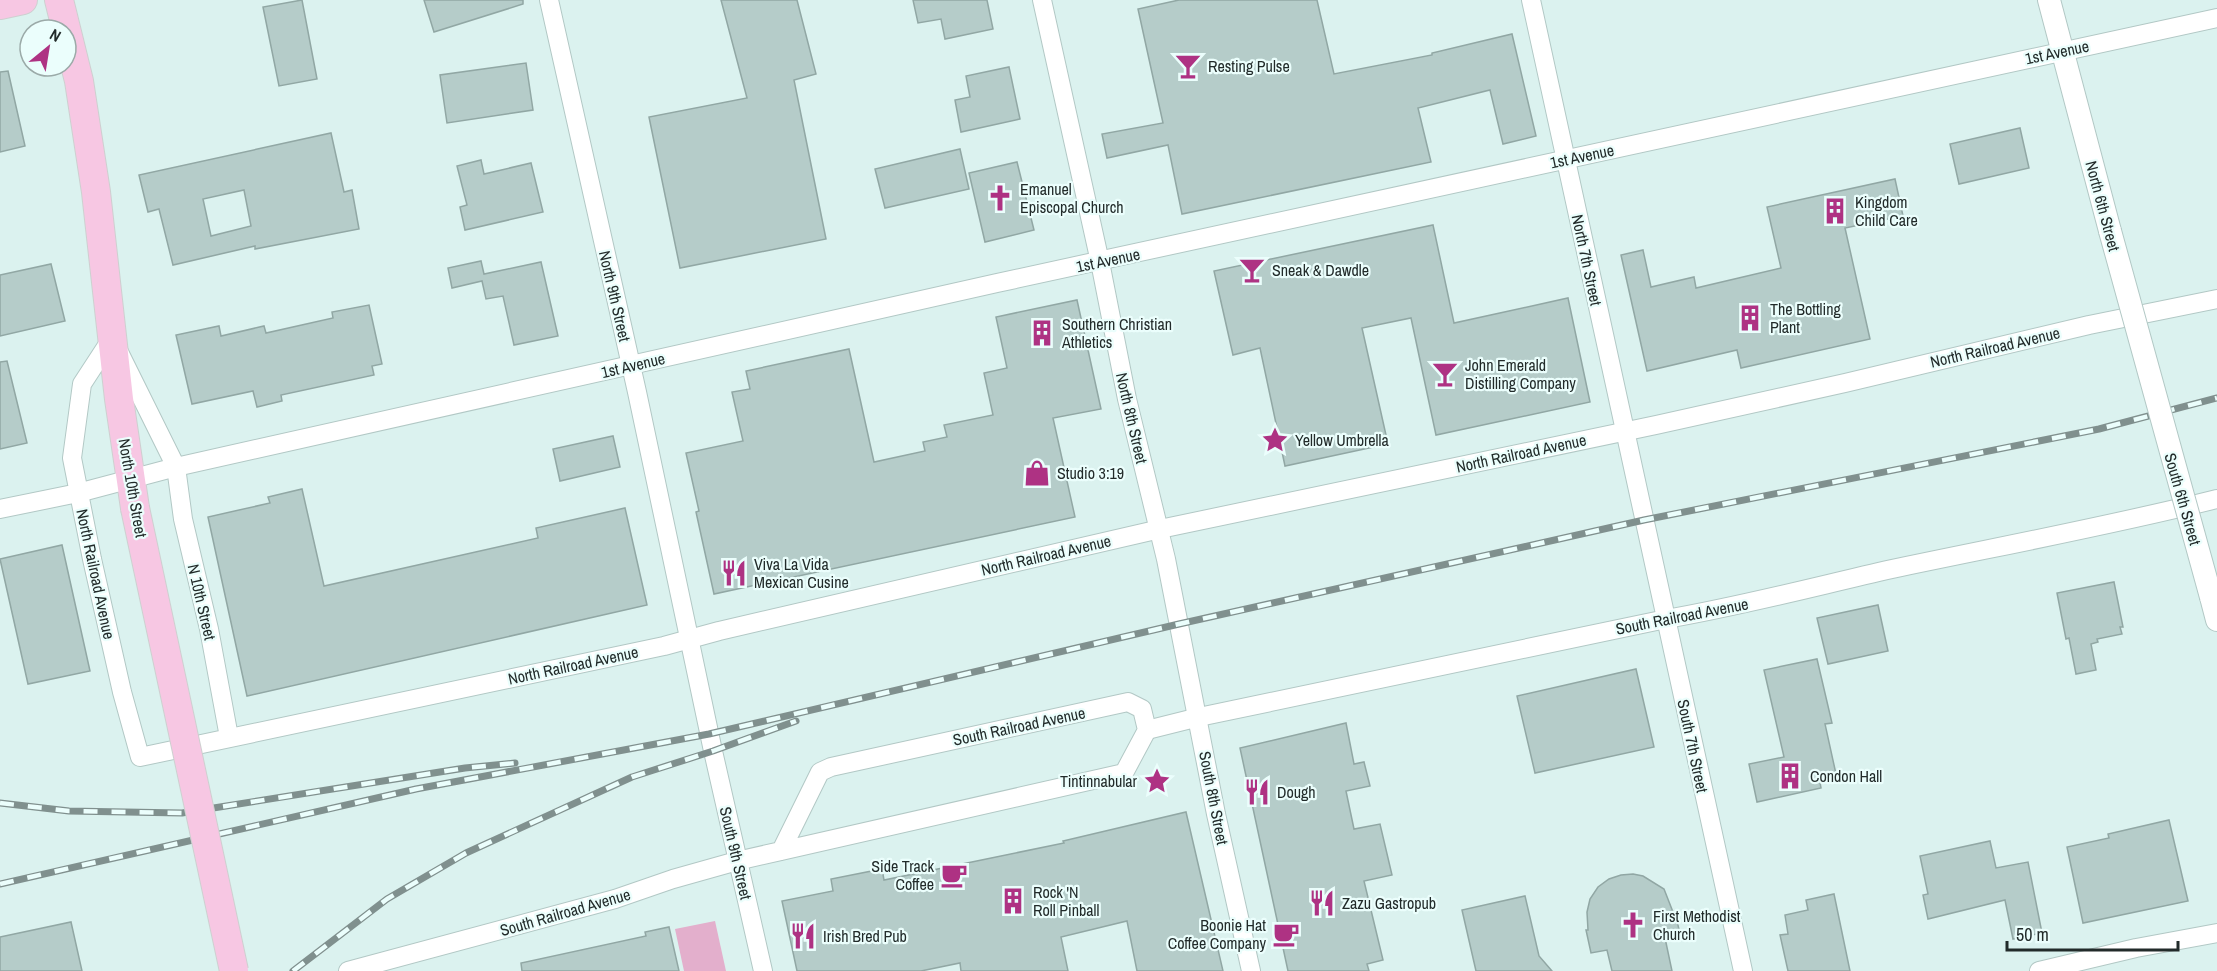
<svg xmlns="http://www.w3.org/2000/svg" width="2217" height="971" font-family="'Archivo Narrow',sans-serif">
	<style>
		.green { fill: #e3afcc }
		.building { fill: #b5ccc9; stroke: #91a7a4; stroke-width: 1.5; fill-rule: evenodd }
		.lines { fill: none; stroke-linecap: round; stroke-linejoin: round }
		.minor-casing { stroke: #b2c8c5; stroke-width: 20 }
		.tertiary-casing { stroke: #b2c8c5; stroke-width: 24 }
		.primary-casing { stroke: #ced0d0; stroke-width: 30 }
		.minor { stroke: #fff; stroke-width: 18 }
		.tertiary { stroke: #fff; stroke-width: 22 }
		.primary { stroke: #f7c7e3; stroke-width: 28 }
		.rail-casing { stroke: #80908e; stroke-width: 7 }
		.rail { stroke: #ebfefc; stroke-width: 4.5; stroke-dasharray: 14; stroke-linecap: butt }
		.tertiary-bridge-casing { stroke: #b2c8c5; stroke-width: 24; stroke-linecap: butt }
		.primary-bridge-casing { stroke: #ced0d0; stroke-width: 30; stroke-linecap: butt }
		.tertiary-bridge { stroke: #fff; stroke-width: 22 }
		.primary-bridge { stroke: #f7c7e3; stroke-width: 28 }
		.labels { text-anchor: middle; stroke-width: 4.5; stroke-linejoin: round; paint-order: stroke }
		.street-label { font-size: 16px; fill: #222b2a; stroke: #ebfefc }
		.poi-label { font-size: 16px; fill: #222b2a; stroke: #ebfefc; text-anchor: start }
	</style>
	<rect width="100%" height="100%" fill="#dbf2ef"/>
	<polygon class="green" points="715,921 726,971 684,971 675,929"/>
	<g class="building">
		<polygon points="302,0 317,79 279,86 263,7"/>
		<polygon points="424,0 523,0 523,4 434,32"/>
		<polygon points="721,0 797,0 816,74 794,80 826,239 680,268 649,117 747,98"/>
		<polygon points="913,0 987,0 993,29 945,39 941,19 918,23"/>
		<polygon points="1179,0 1317,0 1334,74 1432,55 1432,53 1512,34 1536,136 1503,144 1490,90 1418,108 1431,162 1182,214 1168,145 1107,158 1102,134 1163,123 1138,9"/>
		<polygon points="526,63 533,110 447,123 440,75"/>
		<polygon points="1009,67 1020,119 961,132 955,100 970,97 966,76"/>
		<polygon points="8,71 25,146 0,152 0,72"/>
		<polygon points="2020,128 2029,168 1959,184 1950,144"/>
		<path d="M331 133 344 192 352 190 359 229 255 249V246L173 265 159 209 148 212 139 175ZM244 190 251 226 211 236 203 199Z"/>
		<polygon points="960,149 969,189 885,208 875,169"/>
		<polygon points="481,160 484,174 531,163 543,212 465,230 460,207 467,205 457,166"/>
		<polygon points="1017,162 1034,230 985,242 969,173"/>
		<polygon points="1895,179 1903,216 1845,228 1870,339 1741,368 1737,350 1647,371 1621,255 1643,250 1651,287 1694,277 1696,288 1781,268 1767,207"/>
		<polygon points="1433,225 1454,323 1568,298 1590,402 1436,435 1411,318 1362,328 1388,444 1285,466 1260,348 1233,355 1214,271"/>
		<polygon points="481,261 484,274 541,262 558,336 514,345 503,296 486,299 482,281 452,288 448,268"/>
		<polygon points="51,264 65,321 0,336 0,275"/>
		<polygon points="1077,300 1101,409 1053,418 1075,517 714,594 696,512 699,511 686,453 743,441 732,392 750,389 746,371 849,349 874,462 925,451 923,442 947,437 944,425 993,415 984,373 1007,368 996,317"/>
		<polygon points="369,305 382,364 372,366 374,375 281,395 282,401 257,407 253,391 192,404 176,335 219,326 221,336 264,326 266,333 333,318 332,312"/>
		<polygon points="7,361 27,443 0,449 0,362"/>
		<polygon points="613,436 620,467 560,481 553,449"/>
		<polygon points="302,489 324,586 538,538 536,528 625,508 647,605 247,696 208,517 270,503 268,497"/>
		<polygon points="62,545 90,671 28,684 0,559"/>
		<polygon points="2114,582 2123,627 2120,627 2122,634 2097,639 2098,642 2091,644 2096,670 2076,674 2069,638 2066,639 2057,593"/>
		<polygon points="1878,605 1888,651 1828,664 1817,618"/>
		<polygon points="1817,659 1832,723 1825,724 1836,774 1819,777 1821,788 1757,802 1749,764 1784,757 1764,670"/>
		<polygon points="1636,669 1654,747 1535,773 1517,696"/>
		<polygon points="1346,723 1354,764 1364,762 1370,786 1346,791 1354,829 1380,824 1392,875 1364,881 1383,960 1367,964 1369,971 1288,971 1240,748"/>
		<polygon points="1186,812 1223,971 1137,971 1127,921 1061,937 1068,971 961,971 960,963 921,971 797,971 782,901 833,891 831,879 882,869 884,880 1064,843 1063,841"/>
		<polygon points="2169,820 2188,901 2083,923 2067,847 2109,838 2108,834"/>
		<polygon points="1990,841 1996,868 2028,862 2042,933 2013,939 2005,900 1928,919 1923,895 1928,894 1920,856"/>
		<polygon points="1633,874 1643,876 1664,889 1673,912 1675,912 1680,934 1665,938 1672,971 1612,971 1607,950 1591,953 1586,930 1588,930 1587,912 1590,899 1598,887 1609,879 1621,875"/>
		<polygon points="1834,894 1850,971 1788,971 1780,935 1788,934 1785,915 1808,910 1806,900"/>
		<polygon points="1525,896 1539,956 1552,971 1476,971 1462,910"/>
		<polygon points="71,922 82,971 0,971 0,937"/>
		<polygon points="669,927 679,971 522,971 521,963 646,936 645,932"/>
	</g>
	<g class="lines">
		<g class="minor-casing">
			<g id="minor">
				<polyline points="549,0 637,392 713,751 763,971"/>
				<polyline points="1042,0 1100,262 1127,399 1166,559 1216,814 1251,971"/>
				<polyline points="1531,0 1743,971"/>
				<polyline points="0,509 78,493 176,467 997,283 2217,18"/>
				<path d="M1147 730 1199 717 1666 619C1742 606 1817 586 1892 569 2001 546 2109 526 2217 499"/>
				<polyline points="229,737 209,629 183,519 176,467 112,338 82,384 72,458 92,559 122,692 140,757 664,646 719,631 1160,529 1656,425 1845,383 2089,325 2217,299"/>
				<polyline points="348,971 615,899 673,879 737,861 781,851 1124,773 1147,730 1142,709 1128,702 831,767 820,772 781,851"/>
				<polyline points="2039,971 2136,948 2217,933"/>
			</g>
		</g>
		<g class="tertiary-casing">
			<g id="tertiary">
				<polyline points="2049,0 2110,231"/>
				<polyline points="2211,597 2217,620"/>
			</g>
		</g>
		<g class="primary-casing">
			<g id="primary">
				<polyline points="59,0 79,81 96,192 119,399 135,508"/>
				<polyline points="0,5 23,0"/>
			</g>
		</g>
		<use href="#minor" class="minor"/>
		<use href="#tertiary" class="tertiary"/>
		<use href="#primary" class="primary"/>
		<g class="rail-casing">
			<g id="rail">
				<polyline points="0,803 69,811 182,813 465,768 515,763"/>
				<polyline points="0,884 416,789 709,734 1179,624 1644,520 2099,429 2217,398"/>
				<polyline points="293,971 387,899 466,853 632,777 713,751 796,721"/>
			</g>
		</g>
		<use href="#rail" class="rail"/>
		<g class="tertiary-bridge-casing">
			<polyline id="tertiary-bridge" points="2110,231 2211,597"/>
		</g>
		<g class="primary-bridge-casing">
			<polyline id="primary-bridge" points="135,508 234,971"/>
		</g>
		<use href="#tertiary-bridge" class="tertiary-bridge"/>
		<use href="#primary-bridge" class="primary-bridge"/>
	</g>
	<defs>
		<g id="bar-bare" transform="scale(2.07)"><path d="M-6-5H6L.8 .8V4.5H3.5V6h-7V4.5H-.8V.8Z" fill="#ae3283" stroke="#ebfefc" stroke-width="2.5" paint-order="stroke"/></g>
		<g id="church-bare" transform="scale(2.07)"><path d="M-1.2-6h2.4v3.5h3.3v2.4h-3.3V6h-2.4V-.1h-3.3v-2.4h3.3Z" fill="#ae3283" stroke="#ebfefc" stroke-width="2.5" paint-order="stroke"/></g>
		<g id="building-bare" transform="scale(2.07)"><path d="M-4-6H4V6H1V3H-1V6H-4ZM-2.5-4.3h1.7v1.8h-1.7ZM.8-4.3h1.7v1.8H.8ZM-2.5-1h1.7V.8h-1.7ZM.8-1h1.7V.8H.8Z" fill="#ae3283" stroke="#ebfefc" stroke-width="2.5" paint-order="stroke"/></g>
		<g id="sight-bare" transform="scale(2.07)"><path d="M0-6L1.8-2.2L6-1.7L2.9 1.2L3.7 5.4L0 3.3L-3.7 5.4L-2.9 1.2L-6-1.7L-1.8-2.2Z" fill="#ae3283" stroke="#ebfefc" stroke-width="2.5" paint-order="stroke"/></g>
		<g id="shop-bare" transform="scale(2.07)"><path d="M-5-2.5h2.3a2.7 3.5 0 0 1 5.4 0H5L5.5 6h-11ZM-1.5-2.5h3a1.5 2.3 0 0 0-3 0Z" fill="#ae3283" stroke="#ebfefc" stroke-width="2.5" paint-order="stroke"/></g>
		<g id="restaurant-bare" transform="scale(2.07)"><path d="M-5-6h1v4h1v-4h1v4h1v-4h1v5L-1.5 .5V6h-2V.5L-5-1ZM5-6V6H3V1.5H1.5Q1.5-4 5-6Z" fill="#ae3283" stroke="#ebfefc" stroke-width="2.5" paint-order="stroke"/></g>
		<g id="cafe-bare" transform="scale(2.07)"><path d="M-5.5-4.5H6V0H3Q3 3.5 0 3.5H-2.5Q-5.5 3.5-5.5 0ZM3-3.2v2h1.7v-2ZM-6 4.5H4V6H-6Z" fill="#ae3283" stroke="#ebfefc" stroke-width="2.5" paint-order="stroke"/></g>
	</defs>
	<g fill-rule="evenodd">
		<use href="#bar-bare" x="1188" y="66"/>
		<use href="#church-bare" x="1000" y="198"/>
		<use href="#building-bare" x="1835" y="211"/>
		<use href="#bar-bare" x="1252" y="270"/>
		<use href="#building-bare" x="1750" y="318"/>
		<use href="#building-bare" x="1042" y="333"/>
		<use href="#bar-bare" x="1445" y="374"/>
		<use href="#sight-bare" x="1275" y="440"/>
		<use href="#shop-bare" x="1037" y="473"/>
		<use href="#restaurant-bare" x="734" y="573"/>
		<use href="#building-bare" x="1790" y="776"/>
		<use href="#sight-bare" x="1157" y="781"/>
		<use href="#restaurant-bare" x="1257" y="792"/>
		<use href="#cafe-bare" x="954" y="875"/>
		<use href="#building-bare" x="1013" y="901"/>
		<use href="#restaurant-bare" x="1322" y="903"/>
		<use href="#church-bare" x="1633" y="925"/>
		<use href="#cafe-bare" x="1286" y="934"/>
		<use href="#restaurant-bare" x="803" y="936"/>
	</g>
	<g class="labels">
		<g class="street-label">
			<text transform="translate(2057 52) rotate(-12)" y="6">1st Avenue</text>
			<text transform="translate(1582 156) rotate(-12)" y="6">1st Avenue</text>
			<text transform="translate(2103 206) rotate(75)" y="6">North 6th Street</text>
			<text transform="translate(1108 260) rotate(-12)" y="6">1st Avenue</text>
			<text transform="translate(1587 260) rotate(78)" y="6">North 7th Street</text>
			<text transform="translate(615 296) rotate(77)" y="6">North 9th Street</text>
			<text transform="translate(1995 347) rotate(-13)" y="6">North Railroad Avenue</text>
			<text transform="translate(633 365) rotate(-13)" y="6">1st Avenue</text>
			<text transform="translate(1132 418) rotate(77)" y="6">North 8th Street</text>
			<text transform="translate(1521 453) rotate(-12)" y="6">North Railroad Avenue</text>
			<text transform="translate(133 488) rotate(80)" y="6">North 10th Street</text>
			<text transform="translate(2183 499) rotate(74)" y="6">South 6th Street</text>
			<text transform="translate(1046 555) rotate(-13)" y="6">North Railroad Avenue</text>
			<text transform="translate(96 574) rotate(78)" y="6">North Railroad Avenue</text>
			<text transform="translate(202 602) rotate(77)" y="6">N 10th Street</text>
			<text transform="translate(1682 616) rotate(-11)" y="6">South Railroad Avenue</text>
			<text transform="translate(573 665) rotate(-12)" y="6">North Railroad Avenue</text>
			<text transform="translate(1019 726) rotate(-12)" y="6">South Railroad Avenue</text>
			<text transform="translate(1693 746) rotate(78)" y="6">South 7th Street</text>
			<text transform="translate(1214 798) rotate(79)" y="6">South 8th Street</text>
			<text transform="translate(736 853) rotate(77)" y="6">South 9th Street</text>
			<text transform="translate(565 912) rotate(-16)" y="6">South Railroad Avenue</text>
		</g>
		<g class="poi-label">
			<text x="1208" y="72">Resting Pulse</text>
			<text x="1020" y="195">Emanuel<tspan x="1020" dy="18">Episcopal Church</tspan></text>
			<text x="1855" y="208">Kingdom<tspan x="1855" dy="18">Child Care</tspan></text>
			<text x="1272" y="276">Sneak &amp; Dawdle</text>
			<text x="1770" y="315">The Bottling<tspan x="1770" dy="18">Plant</tspan></text>
			<text x="1062" y="330">Southern Christian<tspan x="1062" dy="18">Athletics</tspan></text>
			<text x="1465" y="371">John Emerald<tspan x="1465" dy="18">Distilling Company</tspan></text>
			<text x="1295" y="446">Yellow Umbrella</text>
			<text x="1057" y="479">Studio 3:19</text>
			<text x="754" y="570">Viva La Vida<tspan x="754" dy="18">Mexican Cusine</tspan></text>
			<text x="1810" y="782">Condon Hall</text>
			<text x="1137" y="787" text-anchor="end">Tintinnabular</text>
			<text x="1277" y="798">Dough</text>
			<text x="934" y="872" text-anchor="end">Side Track<tspan x="934" dy="18">Coffee</tspan></text>
			<text x="1033" y="898">Rock 'N<tspan x="1033" dy="18">Roll Pinball</tspan></text>
			<text x="1342" y="909">Zazu Gastropub</text>
			<text x="1653" y="922">First Methodist<tspan x="1653" dy="18">Church</tspan></text>
			<text x="1266" y="931" text-anchor="end">Boonie Hat<tspan x="1266" dy="18">Coffee Company</tspan></text>
			<text x="823" y="942">Irish Bred Pub</text>
		</g>
	</g>
	<g transform="translate(48 48) rotate(30)"><circle r="28" fill="#ebfefc" stroke="#9baaa8" stroke-width="1.5"/>
	<path d="M0-4.5L10 22L0 15L-10 22Z" fill="#ae3283"/>
	<text y="-9" font-size="16" font-weight="bold" text-anchor="middle" fill="#222b2a">N</text>
	</g>
	<path d="M2007 941v9h171v-9" fill="none" stroke="#222b2a" stroke-width="3"/>
	<text x="2016" y="941" font-size="18" fill="#222b2a" stroke="#ebfefc" stroke-width="4.5" paint-order="stroke">50 m</text>
</svg>
